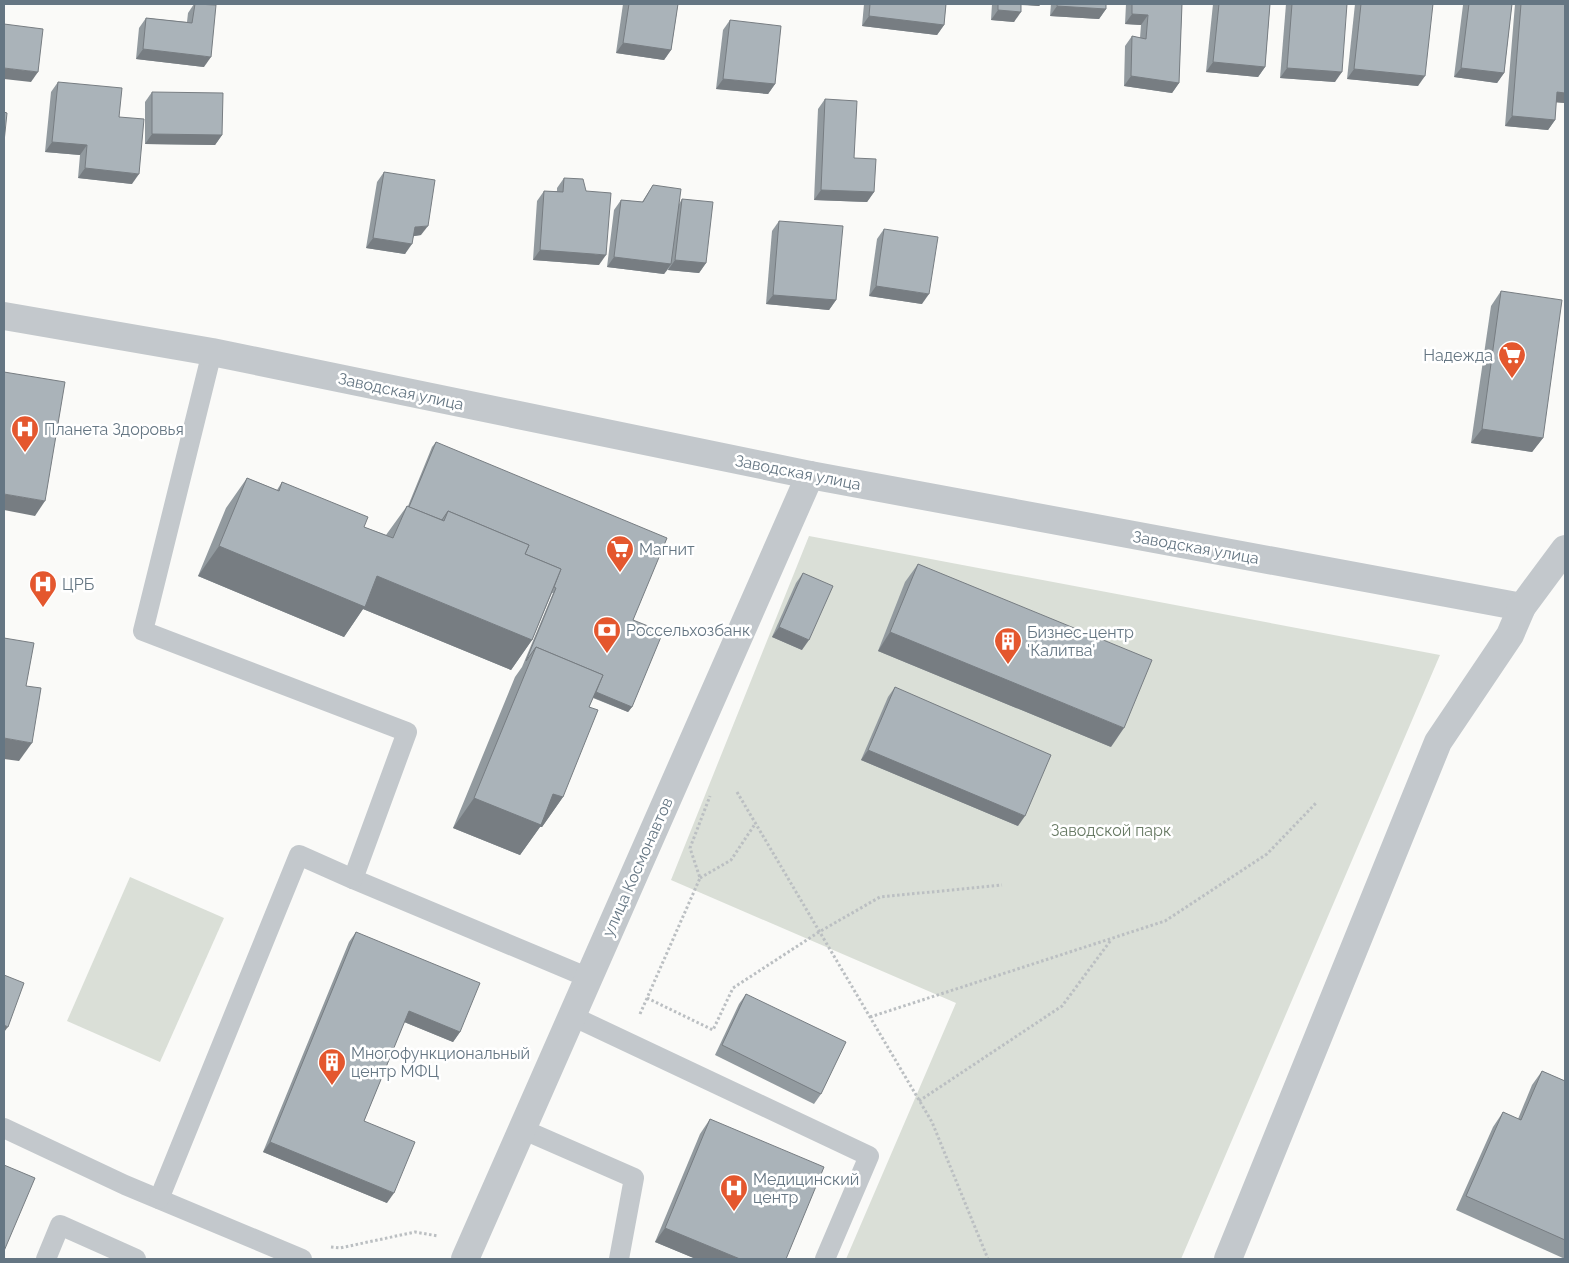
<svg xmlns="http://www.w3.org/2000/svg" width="1569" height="1263" font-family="Raleway,sans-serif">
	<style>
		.green { fill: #dadfd7 }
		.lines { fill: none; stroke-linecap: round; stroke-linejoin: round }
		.path { stroke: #bbbfc2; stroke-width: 3; stroke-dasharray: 2.5 2.5; stroke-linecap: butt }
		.service { stroke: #c3c8cc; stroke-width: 20 }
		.minor { stroke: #c3c8cc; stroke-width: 28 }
		.wall { fill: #929a9f }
		.shaded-wall { fill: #777d82 }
		.building { fill: #aab3b9; stroke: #777d82 }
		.labels { text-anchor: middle; stroke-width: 5; stroke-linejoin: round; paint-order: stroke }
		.poi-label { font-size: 16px; fill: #657683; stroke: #fff; text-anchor: start }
		.street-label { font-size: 16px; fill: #657683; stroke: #fff }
		.park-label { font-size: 16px; fill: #687a64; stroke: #fff }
	</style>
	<rect width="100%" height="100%" fill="#fafaf8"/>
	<g class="green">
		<polygon points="809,536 1440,655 1181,1259 846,1259 956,1003 671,880"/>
		<polygon points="130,877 224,918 160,1062 67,1021"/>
	</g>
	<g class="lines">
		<g class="path">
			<polyline points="737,792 932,1122 988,1259"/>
			<polyline points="700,878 731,860 755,824"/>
			<polyline points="647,998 713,1030 733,988 819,932 880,897 1002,885"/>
			<polyline points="640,1014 700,878 690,848 710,796"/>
			<polyline points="870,1017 1165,921 1267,854 1316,803"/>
			<polyline points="919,1101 1062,1006 1111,940"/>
			<polyline points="331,1247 340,1248 415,1232 438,1236"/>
		</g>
		<g class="service">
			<polyline points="212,352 143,631 407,732 353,879 589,978"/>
			<polyline points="572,1016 869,1156 825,1259"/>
			<polyline points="4,1128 125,1185 302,1259"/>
			<polyline points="522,1129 634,1178 619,1259"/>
			<polyline points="159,1199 299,855 353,879"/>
			<polyline points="46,1259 60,1225 136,1259"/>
		</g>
		<g class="minor">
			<polyline points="4,316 212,352 810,475 1522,607"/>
			<polyline points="465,1259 810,475"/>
			<polyline points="1228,1259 1438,742 1510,635 1522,607 1565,549"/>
		</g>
	</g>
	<g class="wall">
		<polygon points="194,4 203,4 204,67 136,59 139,28 146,18 187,22 188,13"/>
		<polygon points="623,4 678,4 671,50 664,60 616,53"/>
		<polygon points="864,4 946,4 944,25 937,35 862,26"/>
		<polygon points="992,4 1041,4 1039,6 1021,5 1014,22 991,20"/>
		<polygon points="1051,4 1106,4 1106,9 1099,19 1050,16"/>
		<polygon points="1126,4 1182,4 1179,83 1172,93 1124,86 1125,46 1132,36 1140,38 1141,25 1125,24"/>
		<polygon points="1213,4 1270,4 1265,67 1258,77 1206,72"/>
		<polygon points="1286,4 1347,4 1335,82 1280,78"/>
		<polygon points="1355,4 1433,4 1418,86 1347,79"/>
		<polygon points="1464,4 1512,4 1504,73 1497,83 1454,77 1463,5"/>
		<polygon points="1515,4 1565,4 1565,103 1556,102 1555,120 1548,130 1505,126"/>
		<polygon points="730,20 775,84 768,94 716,89 723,30"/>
		<polygon points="58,82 119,117 132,184 78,178 80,155 45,152 51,92"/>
		<polygon points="152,92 222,135 215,145 145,144 145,102"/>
		<polygon points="825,99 854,158 874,192 867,202 814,200 818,109"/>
		<polygon points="384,172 421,235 414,236 405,254 366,248 377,182"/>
		<polygon points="564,178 599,265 533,260 537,201 544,191 557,191 557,188"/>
		<polygon points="653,185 679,204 682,199 706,263 699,273 668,270 669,268 664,274 607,267 614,210 621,200 642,202"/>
		<polygon points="779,221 836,300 829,310 766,304 772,231"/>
		<polygon points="884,229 922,304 869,296 877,239"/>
		<polygon points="1501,291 1543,438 1532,452 1471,443 1491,306"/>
		<polygon points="436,442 633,620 632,707 628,712 593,698 589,707 563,797 542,827 540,827 520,855 453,828 515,677 522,667 553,593 552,593 532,640 511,670 363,609 344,637 198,576 226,508 247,478 277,490 282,482 364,527 386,535 407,506 408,506 432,447"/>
		<polygon points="918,564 1111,747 878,651 905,582"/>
		<polygon points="803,573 802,650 772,637 796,583"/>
		<polygon points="895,687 1018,826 861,760 888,697"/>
		<polygon points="356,932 460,1032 453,1042 404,1022 364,1121 387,1203 263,1152 349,942"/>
		<polygon points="746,994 821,1094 814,1104 715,1055 739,1004"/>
		<polygon points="1542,1071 1565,1081 1565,1259 1456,1210 1493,1127 1503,1112 1518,1119 1532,1085"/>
		<polygon points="710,1119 786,1259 696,1259 655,1242 700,1134"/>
	</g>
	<g class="shaded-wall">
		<polygon points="1015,4 1041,4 1039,6"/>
		<polygon points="1057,6 1106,9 1099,19 1050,16"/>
		<polygon points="998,10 1021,12 1014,22 991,20"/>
		<polygon points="1132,14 1148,15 1141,25 1125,24"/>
		<polygon points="869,16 944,25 937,35 862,26"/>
		<polygon points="623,43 671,50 664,60 616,53"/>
		<polygon points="143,49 211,57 204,67 136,59"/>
		<polygon points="1213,62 1265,67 1258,77 1206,72"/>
		<polygon points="4,68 38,72 31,82 4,79"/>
		<polygon points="1287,68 1342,72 1335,82 1280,78"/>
		<polygon points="1461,68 1504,73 1497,83 1454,77"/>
		<polygon points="1354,69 1425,76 1418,86 1347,79"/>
		<polygon points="1131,76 1179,83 1172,93 1124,86"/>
		<polygon points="723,79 775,84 768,94 716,89"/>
		<polygon points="1557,92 1565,93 1565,103 1551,102"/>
		<polygon points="1512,116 1555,120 1548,130 1505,126"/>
		<polygon points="152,134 222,135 215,145 145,144"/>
		<polygon points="52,142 87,145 80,155 45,152"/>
		<polygon points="85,168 139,174 132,184 78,178"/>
		<polygon points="821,190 874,192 867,202 814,200"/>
		<polygon points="428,226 421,235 408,237 415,227"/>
		<polygon points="373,238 412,244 405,254 366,248"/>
		<polygon points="540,250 606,255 599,265 533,260"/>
		<polygon points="614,257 671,264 664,274 607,267"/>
		<polygon points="675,260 706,263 699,273 668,270"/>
		<polygon points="876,286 929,294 922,304 869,296"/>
		<polygon points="773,295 836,300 829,310 766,304"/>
		<polygon points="1482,429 1543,438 1532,452 1471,443"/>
		<polygon points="4,494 45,501 35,516 4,510"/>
		<polygon points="219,546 377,576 532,640 511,670 363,609 344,637 198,576"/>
		<polygon points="779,627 809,640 802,650 772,637"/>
		<polygon points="890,632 1124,728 1111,747 878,651"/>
		<polygon points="529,664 632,707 628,712 527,670"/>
		<polygon points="4,738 32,743 19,761 4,759"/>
		<polygon points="868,750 1025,816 1018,826 861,760"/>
		<polygon points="553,794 563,797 542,827 540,827 520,855 453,828 474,798"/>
		<polygon points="409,1011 460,1032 453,1042 402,1021"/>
		<polygon points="4,1025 8,1027 4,1032"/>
		<polygon points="270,1142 394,1193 387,1203 263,1152"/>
		<polygon points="665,1228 740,1259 696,1259 655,1242"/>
	</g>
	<g class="building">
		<polygon points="195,4 216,5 211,57 143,49 146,18 192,23"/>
		<polygon points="629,4 678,4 671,50 623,43"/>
		<polygon points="870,4 946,4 944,25 869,16"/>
		<polygon points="998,4 1021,4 1021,12 998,10"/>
		<polygon points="1057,4 1106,4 1106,9 1057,6"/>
		<polygon points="1132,4 1182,4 1179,83 1131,76 1132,36 1146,39 1148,15 1132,14"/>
		<polygon points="1219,4 1270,4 1265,67 1213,62"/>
		<polygon points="1292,4 1347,4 1342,72 1287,68"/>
		<polygon points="1361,4 1433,4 1425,76 1354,69"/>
		<polygon points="1469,4 1512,4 1504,73 1461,68"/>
		<polygon points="1521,4 1565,4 1565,93 1557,92 1555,120 1512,116"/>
		<polygon points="730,20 781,26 775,84 723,79"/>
		<polygon points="4,24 43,29 38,72 4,68"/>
		<polygon points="58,82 122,88 119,117 144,119 139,174 85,168 87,145 52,142"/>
		<polygon points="152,92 223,93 222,135 152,134"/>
		<polygon points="825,99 857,101 854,158 876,159 874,192 821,190"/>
		<polygon points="4,112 7,113 4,142"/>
		<polygon points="384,172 435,180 428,226 415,227 412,244 373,238"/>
		<polygon points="564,178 583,179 586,191 611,193 606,255 540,250 544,191 563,192"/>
		<polygon points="653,185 681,189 671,264 614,257 621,200 643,202"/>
		<polygon points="682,199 713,202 706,263 675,260"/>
		<polygon points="779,221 843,226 836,300 773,295"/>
		<polygon points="884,229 938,237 929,294 876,286"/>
		<polygon points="1501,291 1562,300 1543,438 1482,429"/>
		<polygon points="4,372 65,382 45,501 4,494"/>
		<polygon points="436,442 667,538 633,620 663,632 632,707 596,692 603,675 536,647 526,661 556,588 554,587 561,569 525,554 529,545 448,511 442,520 409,507"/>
		<polygon points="247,478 279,491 282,482 368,517 364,527 393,538 407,506 444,521 448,511 529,545 525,554 561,569 532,640 377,576 365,607 219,546"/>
		<polygon points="918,564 1152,660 1124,728 890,632"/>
		<polygon points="803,573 833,586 809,640 779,627"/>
		<polygon points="4,638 34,643 26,686 41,688 32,743 4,738"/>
		<polygon points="536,647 603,675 589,707 598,710 563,797 553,794 541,825 474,798"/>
		<polygon points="895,687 1051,755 1025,816 868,750"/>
		<polygon points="356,932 480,983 460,1032 409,1011 364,1121 415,1142 394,1193 270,1142"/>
		<polygon points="4,975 24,983 8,1027 4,1025"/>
		<polygon points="746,994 846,1042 821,1094 722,1045"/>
		<polygon points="1542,1071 1565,1081 1565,1240 1466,1196 1503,1112 1521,1120"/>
		<polygon points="710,1119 824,1167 786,1259 740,1259 665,1228"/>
		<polygon points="4,1165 35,1178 4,1251"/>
	</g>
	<defs>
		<g id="supermarket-pin" transform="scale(1.4375)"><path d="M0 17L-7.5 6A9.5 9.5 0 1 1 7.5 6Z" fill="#e4572e" stroke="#fff"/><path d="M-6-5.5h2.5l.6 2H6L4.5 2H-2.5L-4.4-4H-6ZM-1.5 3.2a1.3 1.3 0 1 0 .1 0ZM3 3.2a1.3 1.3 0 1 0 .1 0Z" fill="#fff"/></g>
		<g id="hospital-pin" transform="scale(1.4375)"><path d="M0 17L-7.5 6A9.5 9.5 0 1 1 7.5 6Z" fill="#e4572e" stroke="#fff"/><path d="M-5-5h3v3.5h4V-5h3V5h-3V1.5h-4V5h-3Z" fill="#fff"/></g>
		<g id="bank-pin" transform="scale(1.4375)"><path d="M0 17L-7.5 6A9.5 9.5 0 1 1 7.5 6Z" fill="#e4572e" stroke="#fff"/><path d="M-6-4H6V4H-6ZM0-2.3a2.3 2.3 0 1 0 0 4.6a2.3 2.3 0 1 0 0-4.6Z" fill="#fff"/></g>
		<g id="building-pin" transform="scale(1.4375)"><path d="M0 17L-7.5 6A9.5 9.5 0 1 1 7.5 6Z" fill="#e4572e" stroke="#fff"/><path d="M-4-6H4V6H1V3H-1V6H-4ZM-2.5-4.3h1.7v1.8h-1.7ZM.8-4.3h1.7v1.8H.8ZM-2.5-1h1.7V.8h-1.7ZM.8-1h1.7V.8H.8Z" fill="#fff"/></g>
	</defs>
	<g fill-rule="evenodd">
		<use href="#supermarket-pin" x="1512" y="355"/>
		<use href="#hospital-pin" x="25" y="429"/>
		<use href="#supermarket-pin" x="620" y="549"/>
		<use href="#hospital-pin" x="43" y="584"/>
		<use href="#bank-pin" x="607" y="630"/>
		<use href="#building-pin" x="1008" y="641"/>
		<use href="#building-pin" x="332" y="1062"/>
		<use href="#hospital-pin" x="734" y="1188"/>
	</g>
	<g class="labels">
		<g class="poi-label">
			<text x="1493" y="361" text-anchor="end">Надежда</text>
			<text x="44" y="435">Планета Здоровья</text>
			<text x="639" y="555">Магнит</text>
			<text x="62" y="590">ЦРБ</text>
			<text x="626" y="636">Россельхозбанк</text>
			<text x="1027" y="638">Бизнес-центр<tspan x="1027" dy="18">'Калитва'</tspan></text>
			<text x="351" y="1059">Многофункциональный<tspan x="351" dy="18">центр МФЦ</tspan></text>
			<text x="753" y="1185">Медицинский<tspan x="753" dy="18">центр</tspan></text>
		</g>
		<g class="street-label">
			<text transform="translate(401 391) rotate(12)" y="6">Заводская улица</text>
			<text transform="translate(798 472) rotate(11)" y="6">Заводская улица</text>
			<text transform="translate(1196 547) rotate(10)" y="6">Заводская улица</text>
			<text transform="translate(637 867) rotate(-66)" y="6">улица Космонавтов</text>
		</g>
		<g class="park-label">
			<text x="1111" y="836">Заводской парк</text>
		</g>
	</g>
	<rect width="1569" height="1263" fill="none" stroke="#657683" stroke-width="10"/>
</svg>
